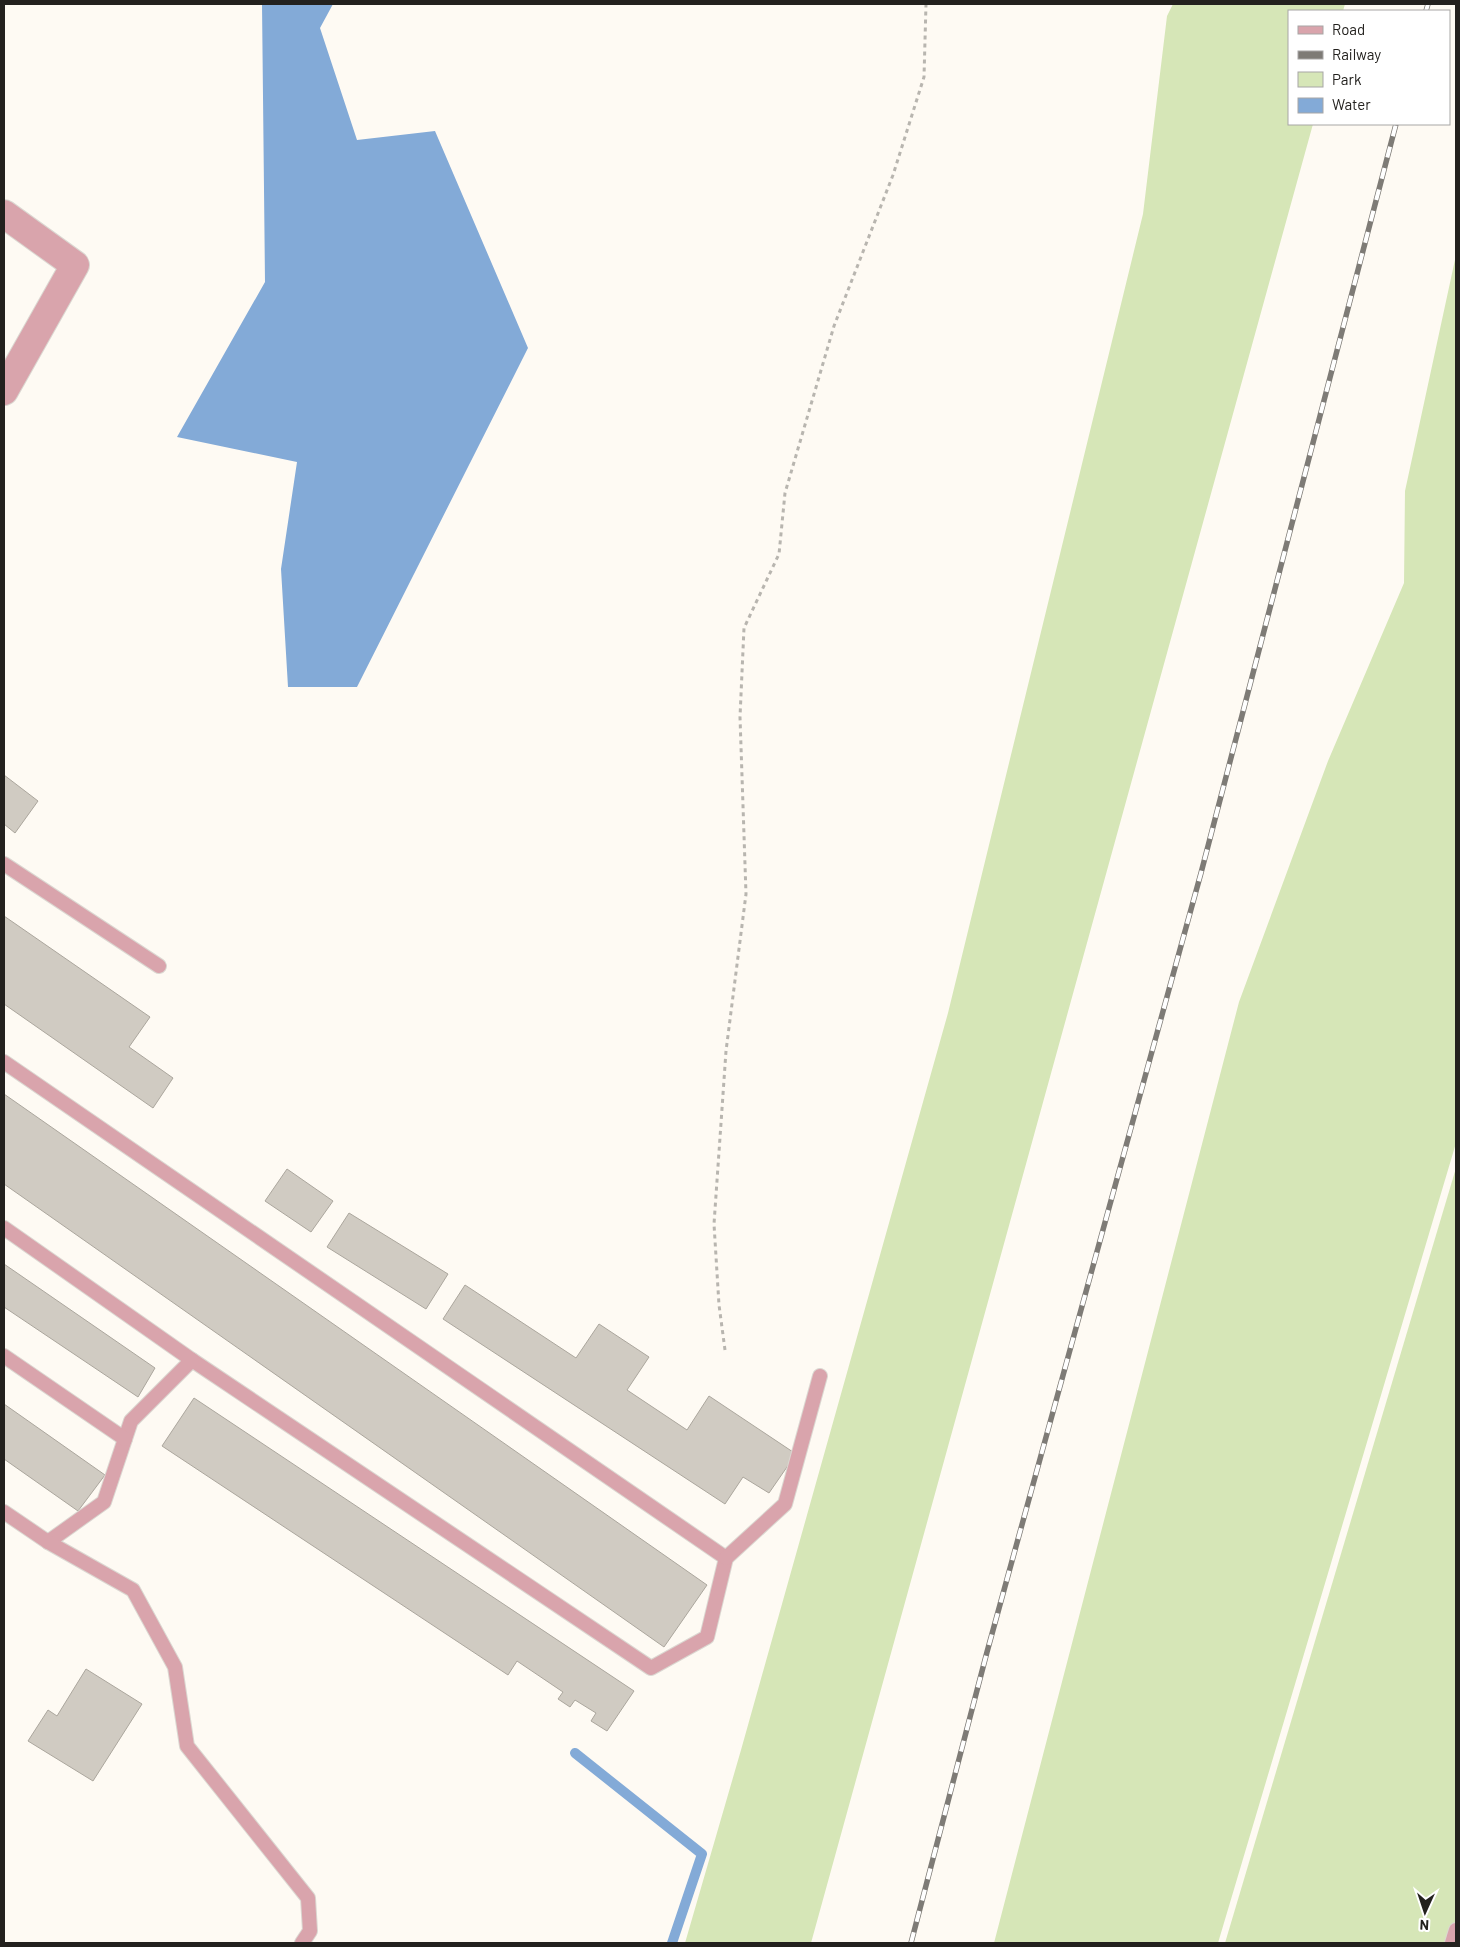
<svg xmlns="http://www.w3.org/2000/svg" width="1460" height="1947" font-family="Barlow,sans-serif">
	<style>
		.green { fill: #d6e6b7 }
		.water { fill: #83aad7 }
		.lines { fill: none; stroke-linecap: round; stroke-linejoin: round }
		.stream { stroke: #83aad7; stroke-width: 10 }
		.building { fill: #d0cbc2; stroke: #aba69d }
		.lane-casing { stroke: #dbd7d1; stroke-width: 16 }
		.street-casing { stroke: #dbd7d1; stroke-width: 30 }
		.path { stroke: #b8b5af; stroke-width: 3; stroke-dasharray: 4 4; stroke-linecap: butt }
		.lane { stroke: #d9a4ac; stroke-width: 14 }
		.street { stroke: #d9a4ac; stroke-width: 28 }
		.rail-casing { stroke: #7e7b76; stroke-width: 5.5 }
		.rail { stroke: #fff; stroke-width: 4; stroke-dasharray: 11; stroke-linecap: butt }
	</style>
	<rect width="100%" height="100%" fill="#fefaf3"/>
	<g class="green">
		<polygon points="1173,4 1345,4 1343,11 1289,11 1289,124 1313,124 811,1943 685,1943 741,1750 948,1013 1143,214 1167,16"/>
		<polygon points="1456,255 1456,1143 1218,1943 994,1943 1239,1002 1328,761 1404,583 1405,491"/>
		<polygon points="1456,1168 1456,1943 1225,1943"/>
	</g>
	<polygon class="water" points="262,4 333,4 320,28 357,140 435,131 528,348 357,687 288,687 281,569 297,462 177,437 265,282"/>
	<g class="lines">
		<polyline class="stream" points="575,1753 702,1854 672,1943"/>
	</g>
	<g class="building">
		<polygon points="4,775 38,801 15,833 4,824"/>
		<polygon points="4,916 150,1017 129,1047 173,1078 153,1108 4,1004"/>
		<polygon points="4,1094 707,1585 664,1647 4,1184"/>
		<polygon points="287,1169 333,1201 311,1232 265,1201"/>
		<polygon points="349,1213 448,1274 426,1309 327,1247"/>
		<polygon points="4,1264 155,1368 138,1397 4,1307"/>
		<polygon points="465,1285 576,1358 599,1324 649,1357 627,1390 687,1430 709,1396 796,1454 769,1493 743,1477 725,1504 443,1319"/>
		<polygon points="194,1398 634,1691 607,1731 591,1721 596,1713 575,1700 570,1707 558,1699 563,1692 517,1661 508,1675 162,1446"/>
		<polygon points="4,1404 105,1475 78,1511 4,1459"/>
		<polygon points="86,1669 142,1704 93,1781 28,1741 48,1710 57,1716"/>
	</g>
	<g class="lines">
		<g class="lane-casing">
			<g id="lane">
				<polyline points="4,864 159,966"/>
				<polyline points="4,1062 726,1558 707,1637 651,1668 192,1360"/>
				<polyline points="4,1228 192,1360 131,1421 104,1502 48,1542"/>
				<polyline points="4,1356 125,1439"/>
				<polyline points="4,1512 48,1542 133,1590 175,1667 187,1746 308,1898 310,1931 302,1943"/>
				<polyline points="726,1558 785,1504 820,1376"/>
				<polyline points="1452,1943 1456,1930"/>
			</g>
		</g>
		<g class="street-casing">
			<polyline id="street" points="4,214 75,265 4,391"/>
		</g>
		<polyline class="path" points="725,1350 719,1305 714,1224 726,1051 746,894 740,717 744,628 779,554 785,493 834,326 893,175 924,77 926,4"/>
		<use href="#lane" class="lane"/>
		<use href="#street" class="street"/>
		<g class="rail-casing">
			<g id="rail">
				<polyline points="1426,11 1428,4"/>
				<polyline points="911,1943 987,1652 1201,873 1396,124"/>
			</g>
		</g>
		<use href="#rail" class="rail"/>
	</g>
	<rect width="1460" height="1947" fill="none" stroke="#23211e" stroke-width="10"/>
	<rect x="1288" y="10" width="162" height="115" fill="#ffffff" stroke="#a7a6a5"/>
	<rect x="1298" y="26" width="25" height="8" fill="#d9a4ac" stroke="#a7a6a5"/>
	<text x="1332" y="35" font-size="15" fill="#23211e">Road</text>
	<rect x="1298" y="51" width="25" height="8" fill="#7e7b76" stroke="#a7a6a5"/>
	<text x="1332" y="60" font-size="15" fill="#23211e">Railway</text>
	<rect x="1298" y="72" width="25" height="15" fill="#d6e6b7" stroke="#a7a6a5"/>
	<text x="1332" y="85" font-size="15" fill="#23211e">Park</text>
	<rect x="1298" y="98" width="25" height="15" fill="#83aad7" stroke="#a7a6a5"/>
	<text x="1332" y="110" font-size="15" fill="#23211e">Water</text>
	<g transform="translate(1425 1912) rotate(183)" stroke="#ffffff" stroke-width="4" paint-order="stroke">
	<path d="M0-4L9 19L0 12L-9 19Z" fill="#23211e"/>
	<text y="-8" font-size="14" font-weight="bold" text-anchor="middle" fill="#23211e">N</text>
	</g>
</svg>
